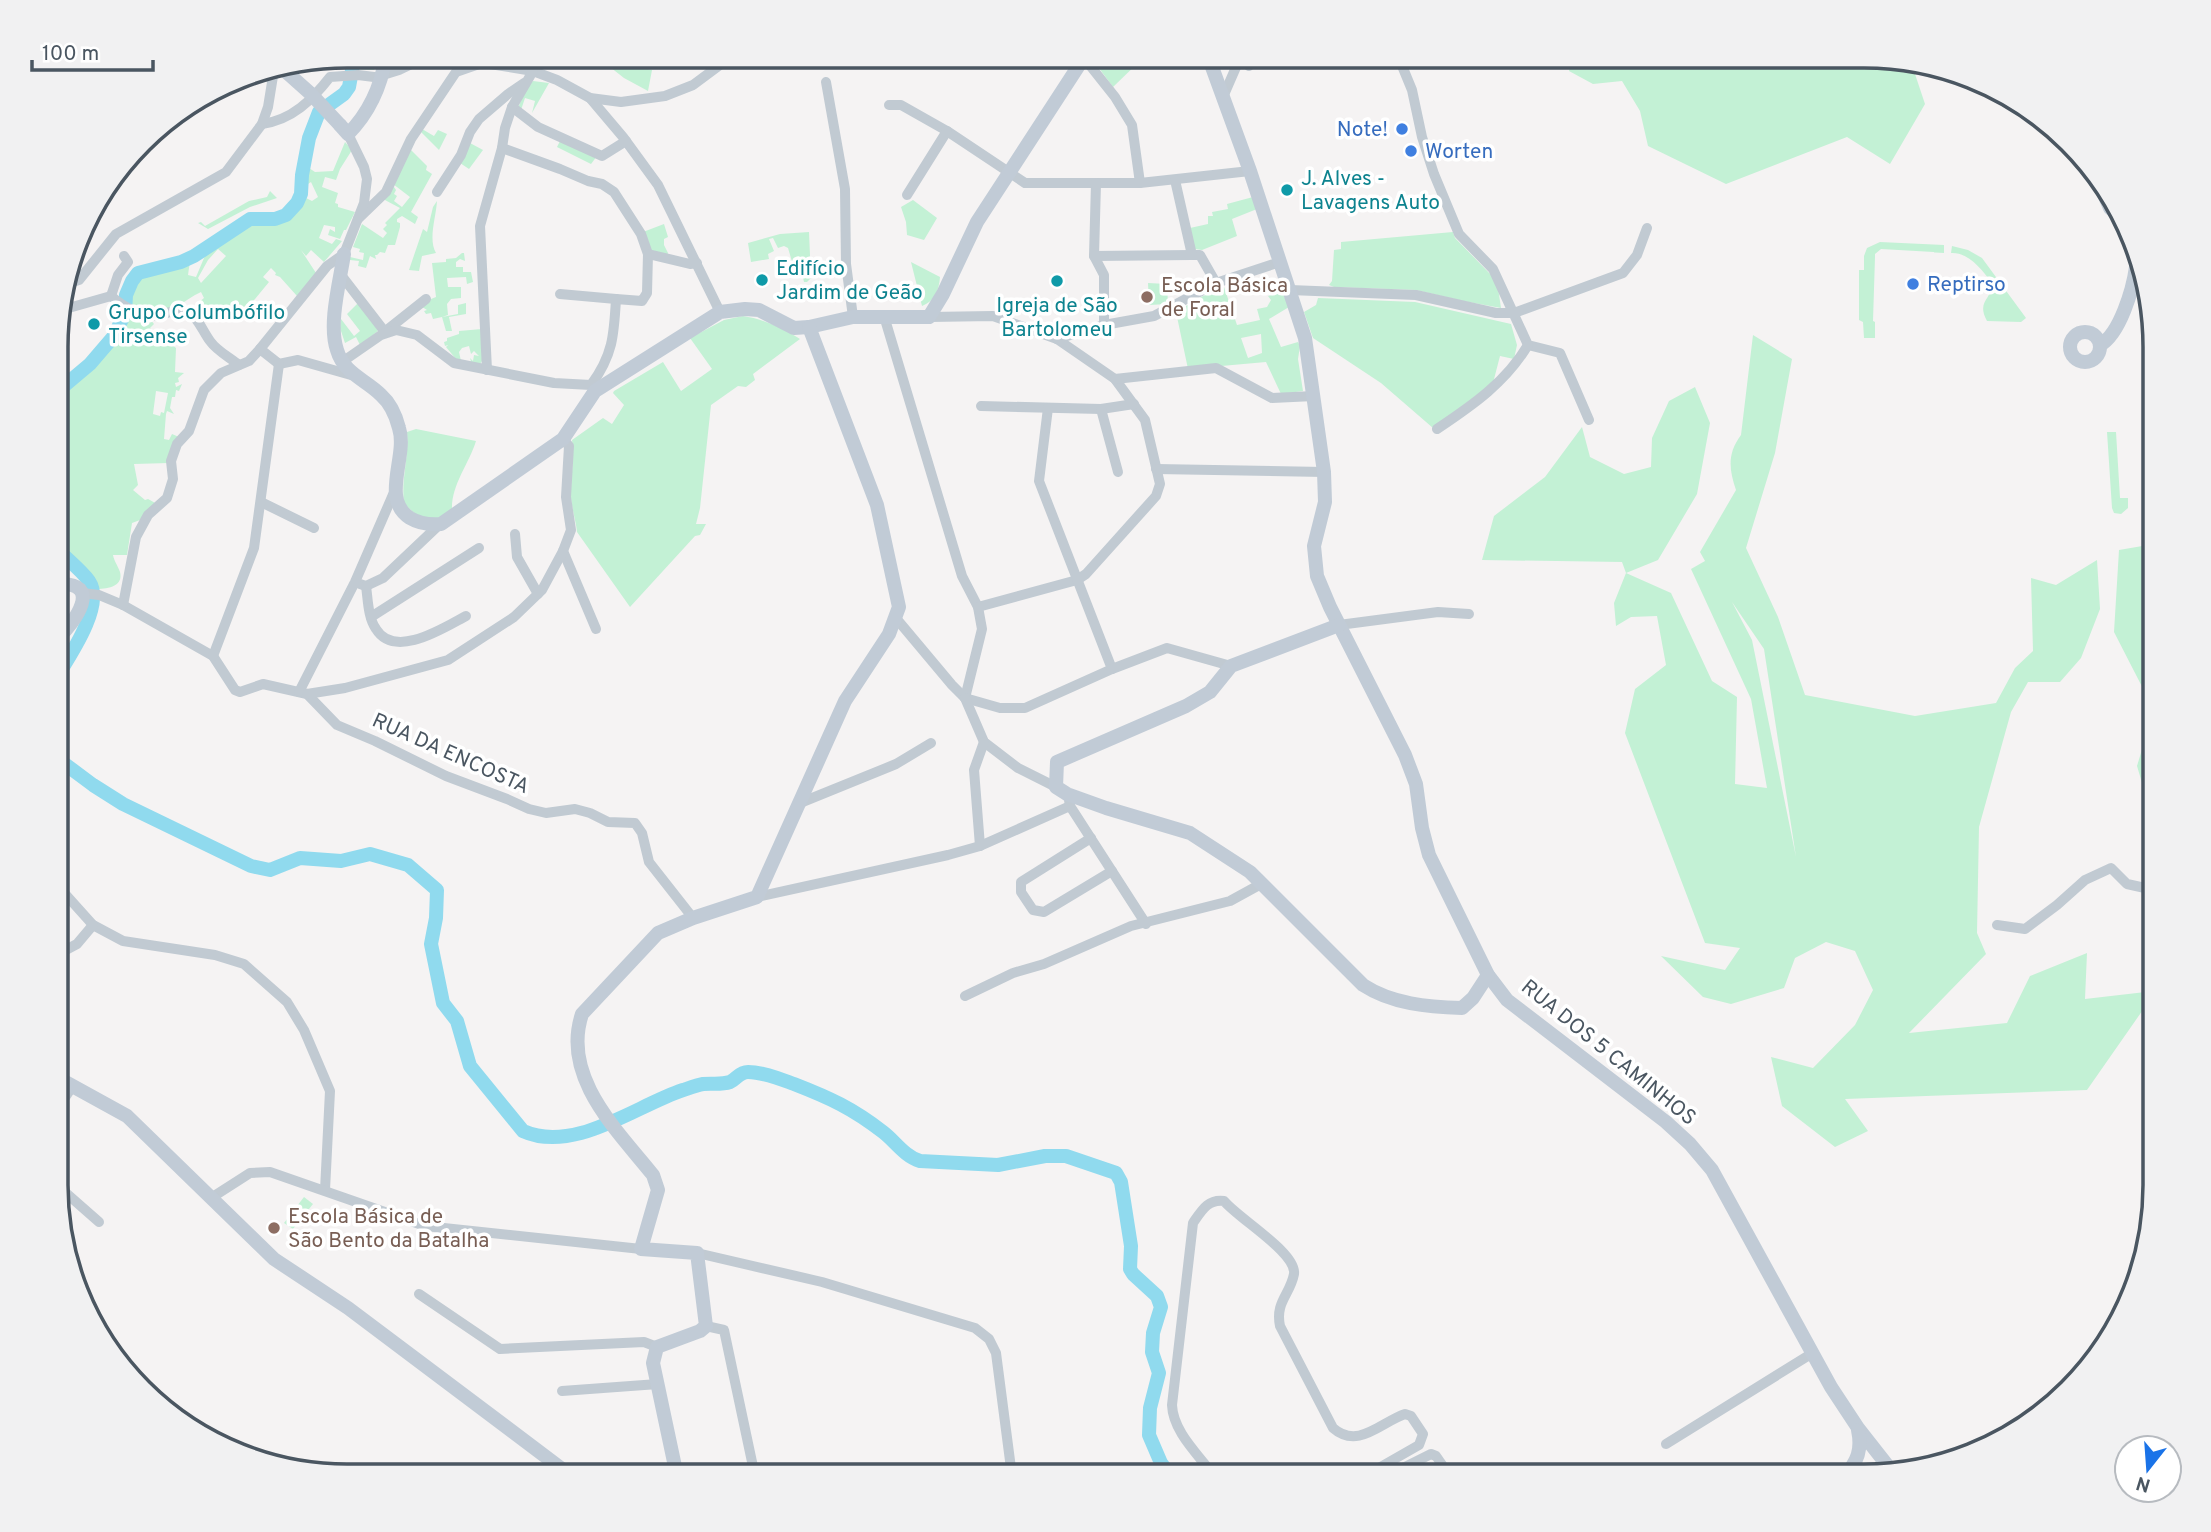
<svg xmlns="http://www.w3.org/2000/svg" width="2211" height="1532" font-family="Overpass,sans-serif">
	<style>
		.green { fill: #c3f1d5; fill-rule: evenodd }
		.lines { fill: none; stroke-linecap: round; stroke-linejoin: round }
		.river { stroke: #90daee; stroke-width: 14 }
		.street { stroke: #c1cad2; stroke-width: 10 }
		.secondary { stroke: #c1cbd6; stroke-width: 14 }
		.secondary-bridge { stroke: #c1cbd6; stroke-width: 14 }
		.shop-dot { fill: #3f7fe0; stroke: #fff; stroke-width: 2.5 }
		.culture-dot { fill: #0f9aa8; stroke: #fff; stroke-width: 2.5 }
		.education-dot { fill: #8d6e63; stroke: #fff; stroke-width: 2.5 }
		.labels { text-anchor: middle; stroke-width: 7; stroke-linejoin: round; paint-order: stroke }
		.shop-label { font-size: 21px; fill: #366cbe; stroke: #fff; text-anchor: start }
		.culture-label { font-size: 21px; fill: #0d838f; stroke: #fff; text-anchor: start }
		.education-label { font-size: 21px; fill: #785e54; stroke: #fff; text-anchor: start }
		.street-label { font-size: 21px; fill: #4a5661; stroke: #fff }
		.rim { fill: none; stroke: #4a5661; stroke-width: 3.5 }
	</style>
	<rect width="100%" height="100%" fill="#f5f3f3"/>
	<g class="green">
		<polygon points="362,56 378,56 374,70 356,69"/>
		<polygon points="596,56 608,56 619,60 621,56 628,56 627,64 631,65 632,61 649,64 648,69 652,70 648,91 624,78"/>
		<polygon points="1123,56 1145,56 1113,87 1096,64"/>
		<polygon points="1576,56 1882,57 1911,62 1925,104 1890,164 1847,137 1726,184 1648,146 1640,111 1622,81 1593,84 1569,71 1572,59"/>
		<polygon points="533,81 549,83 532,113 535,101 525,98 521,110 518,108 525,90"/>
		<polygon points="422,129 434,136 438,130 447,134 439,150 420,131"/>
		<polygon points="560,141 597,156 591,164 557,147"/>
		<path d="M345 142 352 150 340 169 336 180 325 177 322 187 338 193 335 203 338 204V207L355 212 346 230H344L340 239 328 235 330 229 335 232V227L324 225 319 238 332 244 336 239 342 241 324 262 311 250 306 256 301 250 316 273 297 296 280 277 275 275 276 273 271 268 263 277 269 282 236 322 216 305 213 311H208V316L203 322C195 312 193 306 204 298L201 292C192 296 185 302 177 306 159 314 144 309 127 303L133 283 140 275 181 264 193 258 251 221H268L289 215 297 209 304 197 312 201 318 197 311 182 305 186 306 166 315 172 333 171ZM218 249 226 256 201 283 198 278 208 260ZM207 251 196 277 188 275 190 261Z"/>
		<polygon points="470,143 483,150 469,169 460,163"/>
		<polygon points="410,149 427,166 426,170 432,174 411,212 418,217 415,224 402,216 397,219 397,222 400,223 400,227 395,245 388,245 385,253 380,252 377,255 375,255 376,259 370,256 366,268 358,266 359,261 350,260 350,257 363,260 364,253 359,252 360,249 353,247 362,224 383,238 387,233 383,229 387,225 385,223 400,208 383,199 390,188 394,187 396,190 394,194 397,196 394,201 402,207 410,197 393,184"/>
		<polygon points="270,191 277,198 250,207 208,229 198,223 201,222 205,226 249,201 267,197"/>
		<polygon points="1253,197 1257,209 1232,219 1237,236 1202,250 1195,249 1190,228 1208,224 1208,216 1213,216 1212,212 1228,209 1227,204"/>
		<polygon points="913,200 937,218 924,240 907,235 906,222 901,207"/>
		<path d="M437 201C436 218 428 239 436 253L422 256 419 271 409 270 423 229 427 232 433 207Z"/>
		<path d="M664 224 668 237 664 239V245L668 253 667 257C642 251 655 246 643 232Z"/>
		<polygon points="809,232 811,278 807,282 804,282 800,264 793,265 788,248 784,246 778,248 773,238 769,239 774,251 768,254 769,259 751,262 748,243 780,234"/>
		<polygon points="1453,232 1455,238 1497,281 1501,308 1463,301 1416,290 1334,287 1329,285 1332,281 1334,250 1341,249 1341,242"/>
		<path d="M1880 242 1944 245V253H1951L1952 246 1968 250 1982 258 2026 318 2021 322 1987 321C1976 301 1992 300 1992 283 1982 270 1969 252 1951 253L1881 249 1875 254V257L1873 321 1875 322V338H1864L1863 322 1859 320V270H1864V256L1867 248Z"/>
		<polygon points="462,253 464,253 465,261 460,259 456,262 456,267 463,267 463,272 471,272 473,282 467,284 466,277 447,278 448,287 461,287 461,298 451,299 447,304 448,315 442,317 458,314 458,305 466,303 466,314 449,317 452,331 446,331 442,317 433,319 431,313 426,314 424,311 427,310 419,305 427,297 431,299 436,297 432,263 446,262 446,259 456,258"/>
		<path d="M911 262 940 277C939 290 935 301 922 306Z"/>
		<polygon points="1148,283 1167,284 1168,304 1149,305"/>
		<path d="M1224 287 1237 325 1260 320 1257 309 1267 307 1271 300 1268 296 1274 294 1273 290 1280 287 1289 307 1269 319 1281 347 1298 342 1300 346 1298 359 1303 391 1281 394 1266 362 1188 369 1176 312 1201 297ZM1261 334 1262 353 1248 358 1241 338Z"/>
		<polygon points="1318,298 1415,302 1511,324 1517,345 1514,359 1500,356 1493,383 1433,428 1381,383 1313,338 1304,312 1316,305"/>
		<polygon points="360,301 378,331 360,345 356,337 345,343 340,328 341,319 354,336 360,331 347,314"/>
		<path d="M127 310 149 318 154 324 150 328 176 348 175 372 184 373 178 378 179 382 175 383 176 387 182 384 179 391 176 390 175 397H172L170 408 174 414 167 411 166 414 164 439 169 440 172 434 179 437 169 463 134 464 138 485 133 490 145 500 148 499 157 504 140 520 132 523 127 555H113C114 561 118 566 120 572 124 588 104 589 93 589L91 580 58 547V394C86 370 116 346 127 310ZM156 391 168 393 164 413 161 412 160 416 153 414Z"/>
		<path d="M743 316C763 319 783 328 800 339L753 374 755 380 746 387 738 386 711 405 700 508 696 524H706L700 535 695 536 630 607 577 532C576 521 572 510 571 498 570 479 575 459 572 440L603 418 612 424 624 405 613 393 614 391 663 362 681 391 712 369 690 338 724 320Z"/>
		<polygon points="482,329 482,361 480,364 472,365 470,358 473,361 474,355 479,356 474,351 471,354 469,346 462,348 459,352 461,361 456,359 446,347 448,345 445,346 444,342 447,341 447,338 459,334 459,331"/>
		<path d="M1753 335 1792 359 1775 453 1746 548 1778 617 1805 695 1915 716 1996 703 2015 668 2033 651 2031 578 2056 585 2097 560 2100 609 2081 658 2060 682H2028L2011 712 1979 827 1977 933 1986 954 1909 1033 2007 1023 2030 976 2087 953 2085 999 2154 991V994L2087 1090 1845 1099 1868 1131 1835 1147 1782 1106 1771 1057 1813 1068 1855 1025 1873 990 1855 951 1826 942 1795 958 1784 988 1731 1004 1703 997 1661 956 1725 970 1740 948 1705 943 1625 733 1635 689 1666 665 1657 616 1631 617 1616 626 1614 603 1626 573 1622 562 1482 560 1494 516 1545 477 1582 427 1590 457 1624 474 1651 467 1652 438 1669 401 1695 387 1710 423 1697 494 1658 560 1626 573 1671 593 1712 681 1737 697 1735 784 1767 788 1751 699 1691 569 1705 561 1700 552 1736 490C1729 469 1727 454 1741 435ZM1732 602 1764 649 1796 857 1752 640Z"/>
		<path d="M416 429 476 441C469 464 451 485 452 510L439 519 420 518 404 504C401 478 409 458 407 432Z"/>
		<polygon points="2144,430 2154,430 2154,530 2153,524"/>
		<polygon points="2116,432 2120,498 2128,498 2128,508 2121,514 2114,513 2112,508 2107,432"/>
		<polygon points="2154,544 2154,823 2137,766 2154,710 2114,632 2119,550"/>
		<polygon points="304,1197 313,1204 293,1229 284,1223"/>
	</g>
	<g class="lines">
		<g class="river">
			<polyline points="58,391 90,364 114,336 125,313 126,295 132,281 138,273 181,262 194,256 250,219 275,219 286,215 297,203 301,194 302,175 309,138 319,112 344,94 349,87 353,65 357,56"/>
			<path d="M58 550C68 560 81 570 89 581 105 604 71 654 58 675"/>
			<path d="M58 759 93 785 123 804 251 866 270 870 300 858 341 861 370 854 408 865 437 890 436 918 431 944 443 1003 457 1021 470 1066 523 1131C574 1154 635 1106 683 1090 689 1088 697 1085 703 1084 712 1083 721 1085 730 1082 737 1079 739 1072 748 1072 763 1072 780 1079 794 1084 830 1098 852 1108 883 1132 895 1141 904 1156 920 1161L998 1165 1045 1156H1066L1116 1173 1121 1182 1131 1246 1130 1269 1133 1274 1157 1296 1161 1307 1153 1333 1152 1352 1159 1373 1150 1408 1149 1435 1161 1463 1171 1476"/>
		</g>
		<g class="street">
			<polyline points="1238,56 1249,66"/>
			<polyline points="1398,56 1412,90 1422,137 1434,174 1459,234 1493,269 1528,345 1560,353 1589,420"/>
			<polyline points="1084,58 1115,97 1132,125 1140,183"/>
			<polyline points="383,75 399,70 426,57 452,58 533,71 557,80 590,98 621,102 665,96 693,85 732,56"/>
			<polyline points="238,78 246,82 265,76 272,78"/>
			<polyline points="826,82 845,189 846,264 853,317"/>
			<polyline points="1223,97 1240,58"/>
			<polyline points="590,98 623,137 658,185 720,312"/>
			<polyline points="889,105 901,105 947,131 1025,183 1140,183 1250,171"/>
			<polyline points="512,107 538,127 602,156 626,141"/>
			<path d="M262 124C292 120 312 100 330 77L358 75 382 78"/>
			<path d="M502 148 560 169 588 181 602 184 614 192 641 234 648 254 647 293 642 301 616 299C614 335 613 355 591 385"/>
			<polyline points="1175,180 1192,255 1200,255 1216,283"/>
			<polyline points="1096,183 1094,256 1104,275 1104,325"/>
			<polyline points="437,192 461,155 470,132 479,119 508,94 524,83"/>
			<polyline points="907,195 947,131"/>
			<polyline points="358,219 386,192 411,139 456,72 479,64"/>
			<polyline points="648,254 690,264 697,263"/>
			<polyline points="1094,256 1192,255"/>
			<polyline points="341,275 385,332"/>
			<polyline points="66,284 79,280 116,234 226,172 262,124 268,107 274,70"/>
			<polyline points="1290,290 1416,295 1496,313 1514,313 1623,273 1637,255 1647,228"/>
			<polyline points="560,294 616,299"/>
			<path d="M111 296C123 307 143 318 160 315 167 313 179 308 187 311 197 315 203 332 210 341 217 351 229 357 239 365"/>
			<polyline points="111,296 118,275 128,262 124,256"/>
			<polyline points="58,311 111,296"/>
			<polyline points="884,316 962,576 978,607 982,629 965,698"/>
			<polyline points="929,317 993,316 1057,339 1115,379 1145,420 1160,484 1156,496 1086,574 1077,580 978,607"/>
			<polyline points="387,330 426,299"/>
			<polyline points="1057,339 1104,325 1154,316 1216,283 1280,262"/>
			<polyline points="260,349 327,266 344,254 364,203 367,179 364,167 348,134"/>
			<polyline points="342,362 381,335 396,330 417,335 454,363 554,383 591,385 594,389"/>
			<polyline points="487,370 480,226 502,148 505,128 512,107 533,71"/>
			<polyline points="1115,379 1216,368 1272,398 1314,396"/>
			<polyline points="981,406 1101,409 1134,404"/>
			<polyline points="1048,408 1039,481 1112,669"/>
			<polyline points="1101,409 1118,472"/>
			<path d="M1437 429C1473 405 1506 382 1528 345"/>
			<polyline points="1156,469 1324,472"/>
			<polyline points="261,502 314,528"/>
			<polyline points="515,534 517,557 538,594"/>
			<polyline points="563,551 596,629"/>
			<polyline points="360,584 366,586 383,578 440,524"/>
			<path d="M366 586C368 600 368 618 376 629 395 660 445 627 466 616"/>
			<polyline points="82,593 99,595 123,605 213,656 235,690 240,692 263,684 307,694 337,725 375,741 446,776 507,799 529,809 546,813 575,809 590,813 608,822 635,823 642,833 649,862 693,918"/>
			<polyline points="123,605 136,537 148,515 167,498 173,479 171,461 177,444 189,431 204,390 221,373 249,361 260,349 279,364 298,360 351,375"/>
			<polyline points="371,617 479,548"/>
			<polyline points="895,617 952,685 965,698 1000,708 1025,708 1112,669 1167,648 1231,666"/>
			<polyline points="1339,625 1438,612 1469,614"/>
			<polyline points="213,656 254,548 279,364"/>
			<polyline points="299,692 355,582 395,490"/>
			<polyline points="307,694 345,688 448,660 514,617 542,590 563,551 571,530 566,497 569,446 563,439"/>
			<polyline points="965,698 984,742 1018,768 1056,787"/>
			<polyline points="1069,800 1070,806 1146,924"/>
			<polyline points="800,803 896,764 931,743"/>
			<polyline points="1091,838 1021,882 1021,892 1033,910 1044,912 1112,871"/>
			<polyline points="980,846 974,770 984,742"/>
			<polyline points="58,886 93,925 123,941 215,955 244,964 287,1002 304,1030 330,1091 325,1190"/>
			<polyline points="757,897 948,855 980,846 1070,806"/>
			<polyline points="1997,925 2025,929 2057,905 2085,880 2111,868 2127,884 2154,890"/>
			<polyline points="58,950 62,952 77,944 93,925"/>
			<polyline points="965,996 1013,973 1044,964 1131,926 1230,901 1261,884"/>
			<polyline points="58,1108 72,1087"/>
			<polyline points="58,1186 99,1222"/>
			<polyline points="211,1198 250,1173 270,1172 425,1226 641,1249"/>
			<polyline points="697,1253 822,1282 975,1328 989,1339 996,1353 1012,1476"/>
			<polyline points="419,1294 500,1349 644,1342 657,1347"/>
			<polyline points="706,1326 724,1330 755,1476"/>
			<polyline points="562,1391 658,1384"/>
			<polyline points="1666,1444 1811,1354"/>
			<path d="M1214 1476C1199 1455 1173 1432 1172 1405L1193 1223C1202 1210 1208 1199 1224 1201 1239 1219 1297 1253 1294 1274 1290 1295 1275 1302 1280 1326L1333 1428C1358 1450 1381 1422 1405 1414L1411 1416 1423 1434 1419 1445 1377 1469 1383 1476"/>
			<polyline points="1387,1476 1431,1454 1436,1456 1450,1476"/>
		</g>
		<g class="secondary">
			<polyline points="1208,56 1250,171 1305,338 1324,472 1325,502 1314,546 1317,576 1330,607 1405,755 1416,784 1422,828 1429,855 1488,975 1507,1000 1666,1122 1690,1144 1712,1170 1831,1387 1858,1428 1891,1470"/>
			<polyline points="283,69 311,94"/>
			<path d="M340 125 348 134C370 112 381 87 386 56"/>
			<polyline points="2099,183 2110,208 2120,216"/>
			<path d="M344 254C340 281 328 324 337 350 344 374 365 379 381 395 390 403 396 416 399 428 408 456 380 499 410 518 420 524 429 525 441 524L563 439 595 391 720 312 745 309 759 310 794 328 809 327 853 317H929L943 294 977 222 1085 56"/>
			<circle cx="2085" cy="347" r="15"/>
			<path d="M2100 345C2120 334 2133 289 2136 267"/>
			<path d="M58 584C104 582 75 622 58 638"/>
			<path d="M1339 625 1231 666 1210 692 1186 706 1057 762 1056 787 1067 794 1106 808 1190 833 1250 872 1363 985C1392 1004 1428 1007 1462 1008L1473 998 1488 975"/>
			<polyline points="58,1078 127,1116 274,1259 348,1308 570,1475"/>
			<path d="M677 1476 653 1363 657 1347 700 1331 706 1326 697 1253 641 1249 658 1190 653 1175C617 1130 561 1077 582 1014L658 933 693 918 757 897 845 701 889 634 899 607 877 505 809 327"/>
			<path d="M1844 1476C1858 1462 1862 1449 1858 1430"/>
		</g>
		<polyline class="secondary-bridge" points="311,94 340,125"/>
	</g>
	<g class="shop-dot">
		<circle cx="1402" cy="129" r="7"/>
		<circle cx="1411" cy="151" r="7"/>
		<circle cx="1913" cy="284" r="7"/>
	</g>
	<g class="culture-dot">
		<circle cx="1287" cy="190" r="7"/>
		<circle cx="762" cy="280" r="7"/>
		<circle cx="1057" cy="281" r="7"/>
		<circle cx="94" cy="324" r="7"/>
	</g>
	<g class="education-dot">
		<circle cx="1147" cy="297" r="7"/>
		<circle cx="274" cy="1228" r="7"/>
	</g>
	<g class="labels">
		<g class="shop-label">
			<text x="1388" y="136" text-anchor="end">Note!</text>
			<text x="1425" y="158">Worten</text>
			<text x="1927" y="291">Reptirso</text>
		</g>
		<g class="culture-label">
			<text x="1301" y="185">J. Alves -<tspan x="1301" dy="24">Lavagens Auto</tspan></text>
			<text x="776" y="275">Edifício<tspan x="776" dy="24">Jardim de Geão</tspan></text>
			<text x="1057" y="312" text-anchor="middle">Igreja de São<tspan x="1057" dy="24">Bartolomeu</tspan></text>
			<text x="108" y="319">Grupo Columbófilo<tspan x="108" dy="24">Tirsense</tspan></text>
		</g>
		<g class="education-label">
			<text x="1161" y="292">Escola Básica<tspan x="1161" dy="24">de Foral</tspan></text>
			<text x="288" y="1223">Escola Básica de<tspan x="288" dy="24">São Bento da Batalha</tspan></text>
		</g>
		<g class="street-label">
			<text transform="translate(451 753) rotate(24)" y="7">RUA DA ENCOSTA</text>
			<text transform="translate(1609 1052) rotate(39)" y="7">RUA DOS 5 CAMINHOS</text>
		</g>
	</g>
	<path d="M0 0H2211V1532H0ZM347 68H1864A279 279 0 0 1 2143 347V1185A279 279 0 0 1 1864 1464H347A279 279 0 0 1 68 1185V347A279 279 0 0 1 347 68Z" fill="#f1f1f2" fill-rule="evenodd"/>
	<path class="rim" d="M347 68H1864A279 279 0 0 1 2143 347V1185A279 279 0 0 1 1864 1464H347A279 279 0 0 1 68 1185V347A279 279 0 0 1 347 68Z"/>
	<g transform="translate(2148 1469) rotate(197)"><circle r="33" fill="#ffffff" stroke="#b7bbc0" stroke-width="2"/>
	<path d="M0-5L12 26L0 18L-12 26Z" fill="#1a73e8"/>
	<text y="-10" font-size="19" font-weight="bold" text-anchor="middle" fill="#4a5661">N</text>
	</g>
	<path d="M32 60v10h121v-10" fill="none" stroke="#4a5661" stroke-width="3.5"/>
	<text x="42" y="60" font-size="21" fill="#4a5661" stroke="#ffffff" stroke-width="5" paint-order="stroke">100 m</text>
</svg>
